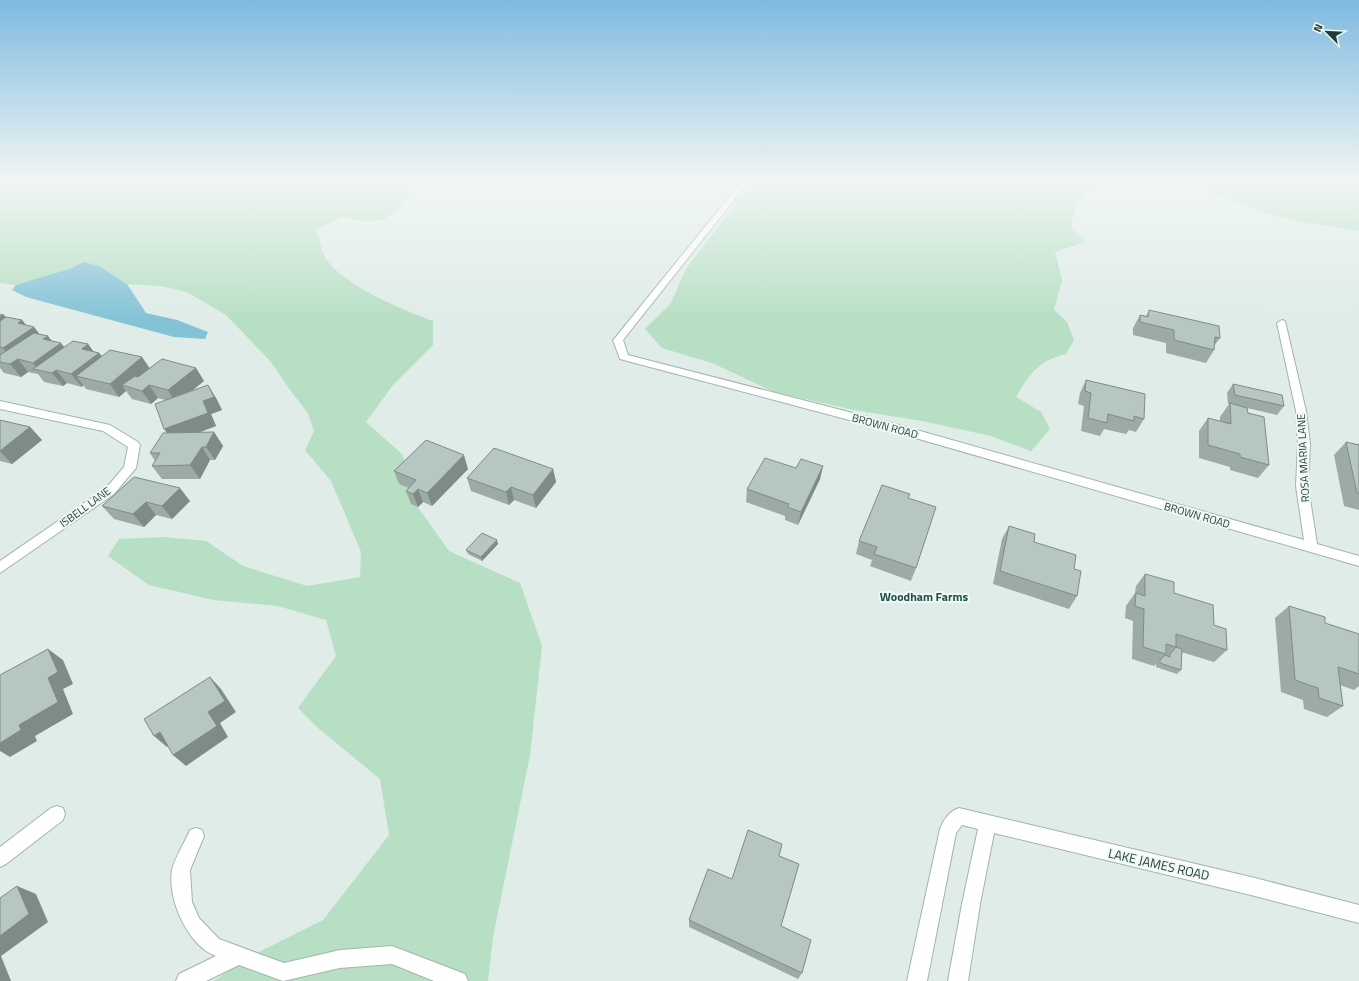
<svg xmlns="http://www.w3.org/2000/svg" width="1359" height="981" font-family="'Titillium Web',sans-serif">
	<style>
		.green { fill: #b7dfc4 }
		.water { fill: #83c3d5 }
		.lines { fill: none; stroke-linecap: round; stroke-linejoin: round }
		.minor-casing { stroke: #a2b4af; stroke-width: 2 }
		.minor { fill: #fff; fill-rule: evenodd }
		.wall { fill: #9caba5 }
		.shaded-wall { fill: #7f8b86 }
		.building { fill: #b5c7c0; stroke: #7f8b86 }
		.labels { text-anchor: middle; stroke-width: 4; stroke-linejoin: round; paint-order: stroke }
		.street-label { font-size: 11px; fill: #1f3d37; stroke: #f0f8f5 }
		.neighbourhood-label { font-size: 12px; font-weight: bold; fill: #1a5047; stroke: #f0f8f5 }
		.near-street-label { font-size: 13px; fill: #1f3d37; stroke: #f0f8f5 }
	</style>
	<rect width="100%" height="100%" fill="#dfece7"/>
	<g class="green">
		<path d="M0 181H416C412 193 396 215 383 219 369 223 355 220 342 217L316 230C319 239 321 249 325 257 340 284 405 311 433 321V345L393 385 366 422 403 455 410 496 449 551 520 583 542 646 530 755 493 937 488 981H213L249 957 323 920 389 835 380 779 318 728 298 708 336 656 326 620 278 606 214 600 149 585 108 556 119 539 163 537 206 541 243 566 307 586 360 577 361 552 331 481 305 450 314 431 308 413 290 390 271 362 226 315 187 292 160 286 127 284 99 266 84 262 69 269 16 285 0 283Z"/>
		<path d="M757 181H1104V184C1082 193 1075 205 1071 228L1085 242 1055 252 1062 280 1054 310 1067 322 1074 340 1066 354C1038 361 1030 373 1016 397L1041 412 1050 429 1031 451 991 436 922 421 854 410 774 392 712 363 662 348 645 329 671 303 686 269 738 201Z"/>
		<polygon points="1185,181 1359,181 1359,231 1289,220 1253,209"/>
	</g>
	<polygon class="water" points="84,262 99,266 127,284 146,313 177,320 208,332 205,339 174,337 26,297 12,290 16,285 69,269"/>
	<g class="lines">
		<g class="minor-casing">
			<g id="minor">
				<polygon points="742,181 749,181 623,340 628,355 899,425 1304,540 1296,486 1298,444 1296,411 1277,323 1282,320 1285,321 1306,411 1310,444 1308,486 1317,544 1359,556 1359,566 898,433 620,359 613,340 615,338"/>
				<polygon points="0,401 110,425 138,442 140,445 136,468 114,494 0,573 0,561 106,488 124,467 128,447 103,431 0,409"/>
				<polygon points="57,806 63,808 65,814 63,820 6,864 0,867 0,847 51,808"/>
				<path d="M959 808 1255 878 1359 905V923L1255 896 994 833 980 904 968 981H948L962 904 978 829 962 825 956 833 927 981H907L940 829C943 820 950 811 959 808Z"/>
				<path d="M196 828 202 830 204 836 190 870 192 902 199 918 219 939 284 963 340 950 392 946 465 974 468 981H434L392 964 340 968 283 981 239 965 206 981H176L179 974 216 956C188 946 167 899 172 870 175 857 185 842 190 830Z"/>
			</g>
		</g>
		<use href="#minor" class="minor"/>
	</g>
	<g class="wall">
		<polygon points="1149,310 1220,338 1214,346 1214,350 1206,363 1166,353 1166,343 1133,335 1133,328 1140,315 1146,316"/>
		<polygon points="0,314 3,314 6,317 22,320 26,325 34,327 39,334 64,347 88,344 93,351 99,353 102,356 149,368 196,368 204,381 192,390 216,398 222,410 211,414 216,426 198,433 214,432 223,446 215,460 210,460 200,479 162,479 152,466 155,461 150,453 167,433 165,400 158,398 151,404 132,399 126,391 119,397 86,389 83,385 82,387 67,383 63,386 44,382 38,374 28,372 21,377 4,373 0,368"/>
		<polygon points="1086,380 1144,419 1136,432 1129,430 1126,434 1104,429 1100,436 1081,431 1084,406 1078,404 1080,393"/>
		<polygon points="1233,384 1284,406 1277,415 1247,408 1248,413 1269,465 1258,478 1230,470 1230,467 1199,458 1199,431 1208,418 1220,421 1220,417 1229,404 1228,404 1227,393"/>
		<polygon points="0,420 30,427 42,440 12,464 0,461"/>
		<polygon points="1346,442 1357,445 1359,443 1359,510 1344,506 1334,455"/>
		<polygon points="823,466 820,479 798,525 785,520 785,516 746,502 747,489 796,468"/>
		<polygon points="468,469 432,506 423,502 418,507 411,504 406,491 409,488 399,484 394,471"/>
		<polygon points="553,469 556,482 536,508 514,500 509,505 471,491 467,478"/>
		<polygon points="134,477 190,501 172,519 156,515 144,527 114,519 102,506"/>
		<polygon points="908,498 916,568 911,581 870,566 872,560 856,554 859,541"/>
		<polygon points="1009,526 1074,569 1077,596 1069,609 993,584 1002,539"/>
		<polygon points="498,544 482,561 468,554 466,550"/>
		<polygon points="1145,574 1174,593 1214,625 1227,650 1214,662 1181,652 1181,670 1177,674 1156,667 1156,664 1154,666 1132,659 1133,621 1125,618 1126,606 1135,593 1136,586"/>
		<polygon points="1289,606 1325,623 1359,634 1359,686 1354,690 1340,685 1343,706 1327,717 1304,709 1303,700 1281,692 1275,618"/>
		<polygon points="779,856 781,926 802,973 798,979 689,927 689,920 732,879"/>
	</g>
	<g class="shaded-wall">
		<polygon points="3,314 14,327 0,336 0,316"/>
		<polygon points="22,320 30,330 34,327 44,340 14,361 3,348 18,323"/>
		<polygon points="48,336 56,347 61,343 71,356 39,370 33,363 43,339"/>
		<polygon points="88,344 96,355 99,353 109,366 76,376 83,385 82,387 71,374 82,349"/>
		<polygon points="142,357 151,370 122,385 126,391 119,397 110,384"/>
		<polygon points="18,359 28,372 21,377 10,364"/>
		<polygon points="196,368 204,381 176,404 168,390"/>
		<polygon points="56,370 67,383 63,386 52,373"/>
		<polygon points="149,385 158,398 151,404 142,391"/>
		<polygon points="208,385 216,398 222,410 211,414 216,426 173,442 164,429 203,401"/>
		<polygon points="30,427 42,440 12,464 0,451"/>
		<polygon points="214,432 223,446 215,460 206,447"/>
		<polygon points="202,447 210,460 200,479 190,465"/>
		<polygon points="464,455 468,469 432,506 427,493"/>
		<polygon points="823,466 820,479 798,525 801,512"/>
		<polygon points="553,469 556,482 536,508 533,495"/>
		<polygon points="511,487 514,500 509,505 506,492"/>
		<polygon points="180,488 190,501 172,519 162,506"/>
		<polygon points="418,489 423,502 418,507 413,494"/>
		<polygon points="146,502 156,515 144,527 133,514"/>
		<polygon points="497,540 498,544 482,561 481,557"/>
		<polygon points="48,649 63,660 73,684 63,689 73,714 35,736 37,741 10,757 0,751 0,743 19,725 48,678"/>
		<polygon points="210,677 221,689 236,712 220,723 228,737 186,766 173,755 208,712"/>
		<polygon points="160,732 173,743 167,747 154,736"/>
		<polygon points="17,886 36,894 48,922 1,956 11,981 0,981 0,936"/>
	</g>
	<g class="building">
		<polygon points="1149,310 1219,326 1220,338 1215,337 1214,350 1174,340 1174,330 1140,322 1140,315 1148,317"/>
		<polygon points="6,317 22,320 18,323 34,327 3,348 0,347 0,321"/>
		<polygon points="34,333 48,336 43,339 61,343 33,363 18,359 10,364 0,362 0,355"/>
		<polygon points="73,341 88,344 82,349 99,353 71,374 56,370 52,373 33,369"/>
		<polygon points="110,350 142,357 110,384 76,376"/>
		<polygon points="162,359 196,368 168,390 149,385 142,391 122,385 135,376 138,377"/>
		<polygon points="1086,380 1145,394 1144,419 1134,416 1134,421 1108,414 1107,423 1088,418 1091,393 1085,391"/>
		<polygon points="1233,384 1282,395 1284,406 1235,395"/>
		<polygon points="208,385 214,397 203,401 208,413 164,429 155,404"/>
		<polygon points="1230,403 1247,408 1248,413 1264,417 1269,465 1240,457 1240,454 1208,445 1208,418 1231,424"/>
		<polygon points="0,420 30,427 0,451"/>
		<polygon points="214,432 206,447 202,447 190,465 152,466 160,453 150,453 163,433"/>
		<polygon points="426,440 464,455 427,493 418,489 413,494 406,491 416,480 394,471"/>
		<polygon points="1346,442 1359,445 1359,493 1357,493"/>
		<polygon points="494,448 553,469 533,495 511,487 506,492 467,478"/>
		<polygon points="765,458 796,468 801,459 823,466 801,512 787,507 789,504 747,489"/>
		<polygon points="134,477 180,488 162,506 146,502 133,514 102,506"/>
		<polygon points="882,485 910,494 908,498 936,507 916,568 874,554 877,547 859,541"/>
		<polygon points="1009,526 1035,534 1034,542 1076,555 1074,569 1081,571 1077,596 1000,571"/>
		<polygon points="482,533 497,540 481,557 466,550"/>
		<polygon points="1145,574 1174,582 1174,593 1213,605 1214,625 1226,629 1227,650 1176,634 1176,647 1166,644 1166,654 1143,647 1144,609 1135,606 1136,593 1145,596"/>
		<polygon points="1289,606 1325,617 1325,623 1359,634 1359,674 1338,667 1343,706 1319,698 1318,688 1295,680"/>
		<polygon points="1176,647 1182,649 1181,670 1160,663 1160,660 1165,655 1170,657 1170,654"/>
		<polygon points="48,649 58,672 48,678 58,702 19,725 21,730 0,743 0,675"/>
		<polygon points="210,677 225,701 208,712 217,726 173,755 160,732 154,736 144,719"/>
		<polygon points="748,830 782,844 779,856 799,864 781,926 811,940 802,973 689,920 708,869 732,879"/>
		<polygon points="17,886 29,914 0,936 0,898"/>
	</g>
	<linearGradient id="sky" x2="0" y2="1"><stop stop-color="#7fbae0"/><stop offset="0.57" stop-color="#f1f6f4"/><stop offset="1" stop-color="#f1f6f4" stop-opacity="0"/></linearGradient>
	<rect width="1359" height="319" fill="url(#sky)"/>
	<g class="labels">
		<g class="street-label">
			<text transform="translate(885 426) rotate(15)" y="4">BROWN ROAD</text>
			<text transform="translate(1303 458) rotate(-93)" y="4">ROSA MARIA LANE</text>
			<text transform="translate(85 507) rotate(-36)" y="4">ISBELL LANE</text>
			<text transform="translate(1197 515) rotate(16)" y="4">BROWN ROAD</text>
		</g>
		<g class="neighbourhood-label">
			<text x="924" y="601">Woodham Farms</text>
		</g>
		<g class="near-street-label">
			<text transform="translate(1159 864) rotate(13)" y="5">LAKE JAMES ROAD</text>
		</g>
	</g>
	<g transform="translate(1327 32) rotate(294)" stroke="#f0f8f5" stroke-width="3" paint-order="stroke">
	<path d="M0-3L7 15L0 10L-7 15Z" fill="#1f3d37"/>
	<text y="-6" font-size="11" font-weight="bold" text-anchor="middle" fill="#1f3d37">N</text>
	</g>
</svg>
